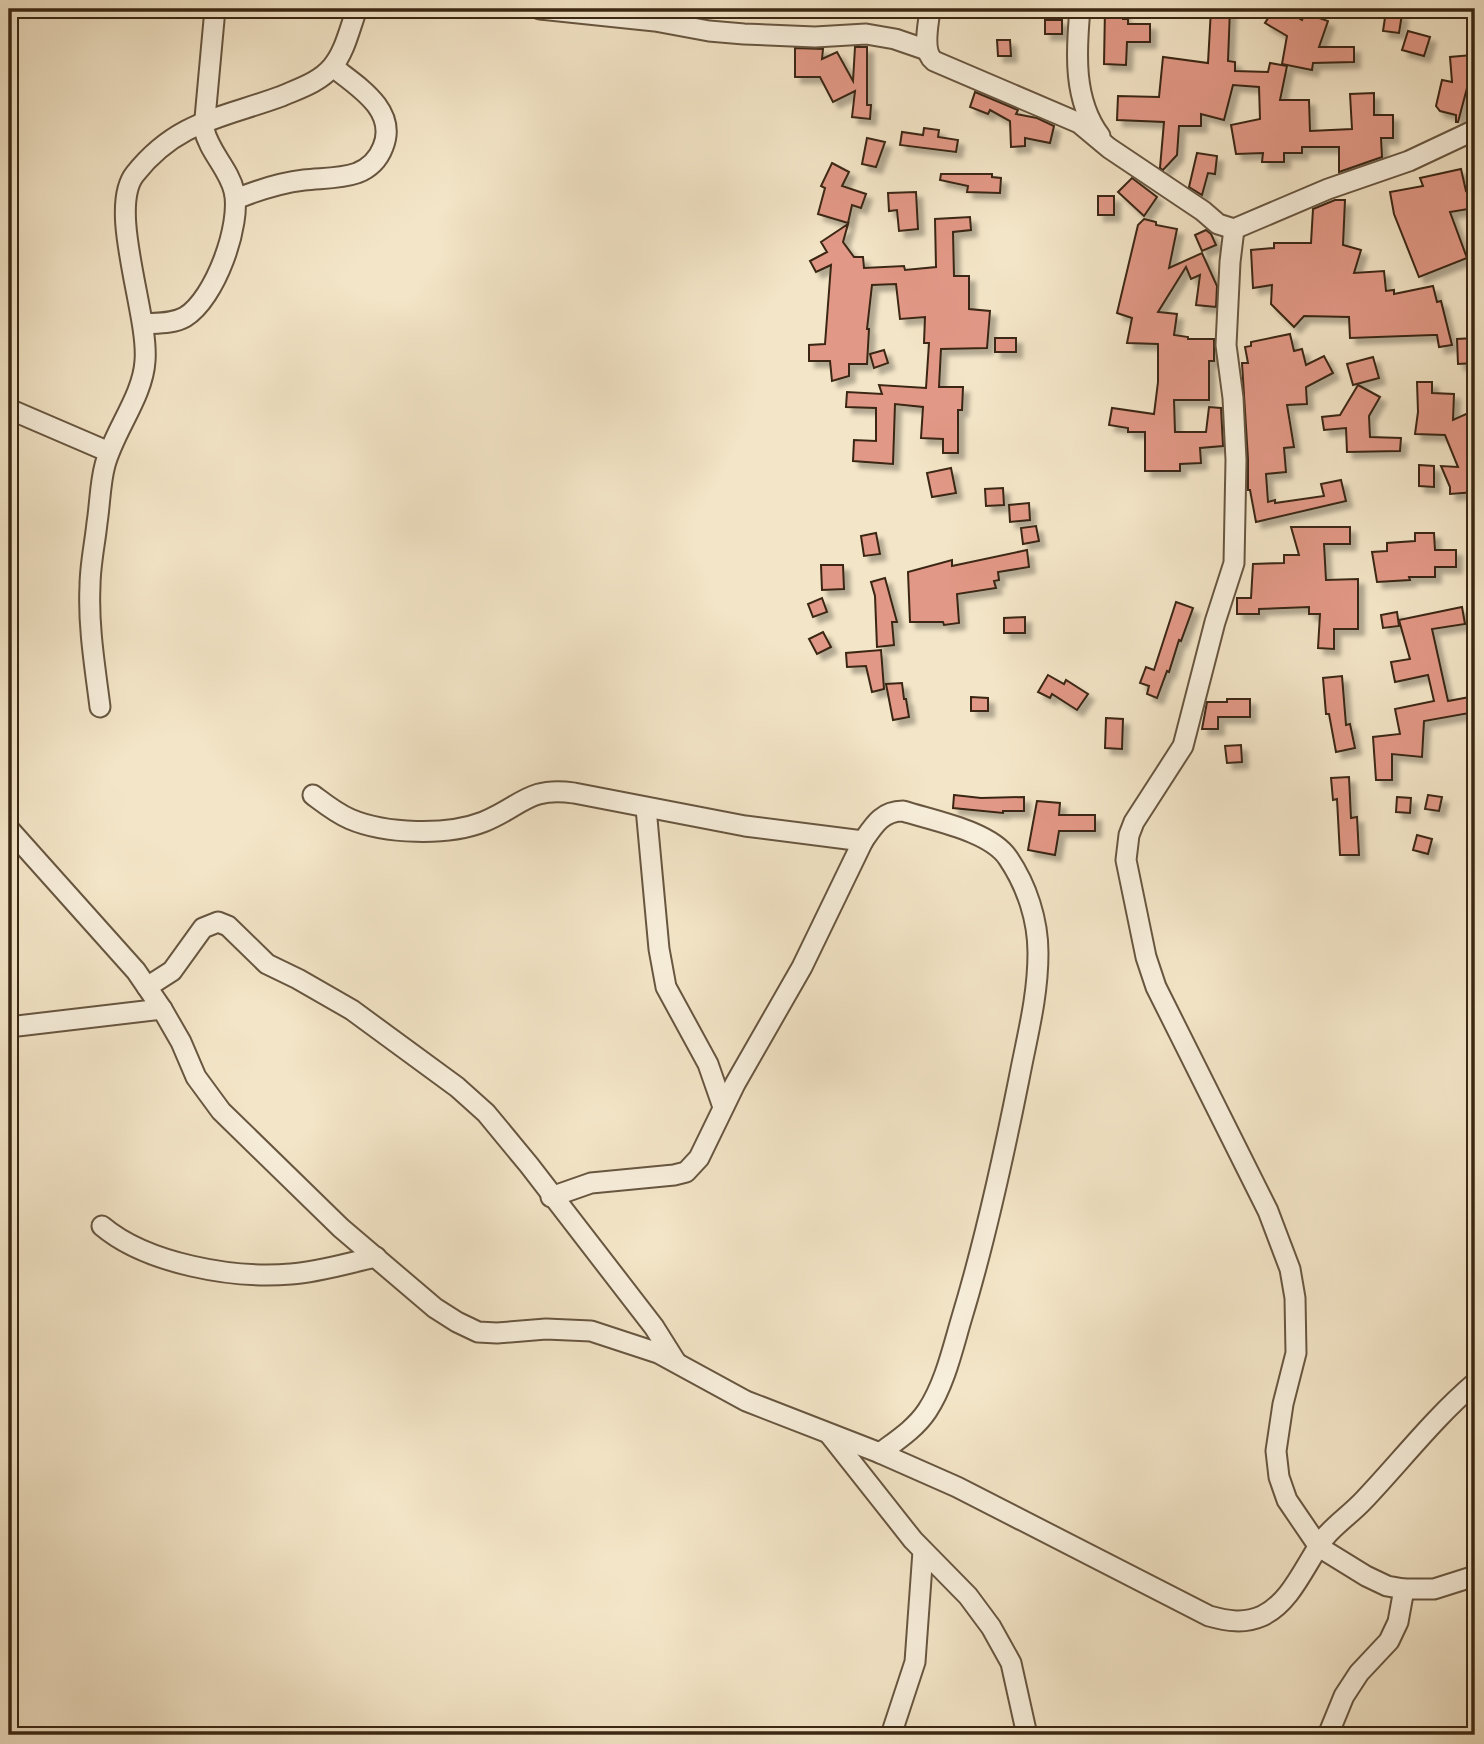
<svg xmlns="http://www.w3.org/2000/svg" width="1484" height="1744" font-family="'IM FELL French Canon',serif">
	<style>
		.building { fill: #e29886; stroke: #3a2713; stroke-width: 2; filter: url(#shadow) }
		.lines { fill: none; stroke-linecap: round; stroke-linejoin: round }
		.minor-casing { stroke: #685640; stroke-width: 23 }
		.minor { stroke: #f7eedb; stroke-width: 19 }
	</style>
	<defs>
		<filter id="shadow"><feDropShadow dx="6" dy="6" stdDeviation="2" flood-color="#0004"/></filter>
	</defs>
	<rect width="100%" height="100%" fill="#f3e5c7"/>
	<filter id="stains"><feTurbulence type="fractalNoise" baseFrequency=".00286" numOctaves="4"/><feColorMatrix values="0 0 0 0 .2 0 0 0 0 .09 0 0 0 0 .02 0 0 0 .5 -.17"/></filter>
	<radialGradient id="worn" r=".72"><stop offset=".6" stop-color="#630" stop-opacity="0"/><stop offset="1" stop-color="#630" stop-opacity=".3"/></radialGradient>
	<g class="building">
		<polygon points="1105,9 1123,9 1123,19 1128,19 1128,24 1150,24 1150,42 1127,42 1126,65 1104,64"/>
		<polygon points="1211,9 1230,9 1228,61 1235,62 1235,71 1268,72 1270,63 1287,66 1280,100 1309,100 1310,131 1352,129 1350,94 1374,93 1374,115 1393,115 1393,138 1381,138 1382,157 1339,172 1339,147 1302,147 1302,153 1284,153 1284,162 1262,162 1263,153 1236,154 1231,125 1260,119 1259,87 1233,85 1224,120 1201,114 1201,126 1179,126 1177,155 1163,170 1160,168 1164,122 1117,120 1118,96 1159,97 1163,57 1208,63"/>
		<polygon points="1274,9 1284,9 1302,20 1305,13 1328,21 1319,47 1354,47 1354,62 1313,63 1312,70 1282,64 1287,36 1265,23"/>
		<polygon points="1386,11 1402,14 1399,33 1383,31"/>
		<rect x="1045" y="20" width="17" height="14"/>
		<polygon points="1408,31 1430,37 1424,56 1402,50"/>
		<polygon points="997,40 1010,40 1011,56 998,56"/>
		<polygon points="855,47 867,47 867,105 871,105 870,119 852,117 855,91 833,102 820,77 795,77 795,48 823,49 822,59 837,52 853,81"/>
		<polygon points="1472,55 1474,72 1471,73 1458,122 1456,122 1456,115 1440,111 1436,106 1442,80 1452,82 1450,57"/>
		<polygon points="975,92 1018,110 1016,114 1037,118 1054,126 1050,143 1025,138 1025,146 1011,147 1010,121 990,110 988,114 970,107"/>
		<polygon points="924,128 939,130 938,137 958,140 956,152 900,145 902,132 923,135"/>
		<polygon points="867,138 885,142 876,167 862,164"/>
		<polygon points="1197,153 1217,156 1215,174 1208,173 1202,195 1189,187"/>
		<polygon points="832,163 849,172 842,186 866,194 861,208 852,205 848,223 818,214 825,188 821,186"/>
		<polygon points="1461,169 1466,191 1471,190 1474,208 1450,212 1467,258 1419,277 1394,214 1390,192 1423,186 1420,178"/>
		<polygon points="941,174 992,174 992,177 1001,178 1000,193 967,192 968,186 940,180"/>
		<polygon points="1132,178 1157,197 1144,216 1118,192"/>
		<polygon points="916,192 918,229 899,231 897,210 889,211 888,193"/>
		<rect x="1098" y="196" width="16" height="19"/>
		<polygon points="1335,200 1345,200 1343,245 1361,250 1354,273 1384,271 1386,291 1394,290 1394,294 1433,286 1437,302 1441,301 1452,345 1439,347 1437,335 1433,335 1350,338 1349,317 1304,316 1294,327 1271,304 1272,285 1253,288 1251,250 1274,248 1274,243 1311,243 1313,209"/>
		<polygon points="970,217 971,230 953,232 954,276 969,276 969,309 990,311 987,348 941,349 939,387 963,387 962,410 958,410 958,453 943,453 943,439 921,438 923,407 895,404 893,464 853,461 854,440 876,441 876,408 846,407 847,392 882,394 879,385 926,388 929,343 924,343 925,317 900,319 896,284 872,285 867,329 869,329 867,364 849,364 849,376 832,381 830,361 809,361 809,345 825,344 831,265 816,272 810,261 827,252 821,242 848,224 843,242 854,257 863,257 864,268 904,266 905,270 936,267 935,219"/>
		<polygon points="1144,219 1156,222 1156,225 1177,229 1169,268 1202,253 1217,286 1216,307 1196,305 1200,275 1191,279 1186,267 1158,312 1177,314 1174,335 1188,337 1188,339 1214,339 1214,361 1209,361 1209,400 1174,400 1175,432 1206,432 1209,407 1221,408 1223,446 1200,448 1201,463 1180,464 1180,471 1145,471 1145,432 1128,432 1128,428 1109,425 1112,408 1154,414 1158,382 1158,344 1127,343 1132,318 1117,313 1138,225"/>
		<polygon points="1206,230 1211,234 1216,245 1202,251 1195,235"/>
		<polygon points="1290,334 1294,351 1302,349 1306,365 1324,356 1333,373 1306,387 1307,404 1287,405 1294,447 1284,448 1286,472 1266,474 1268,502 1275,500 1275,503 1324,496 1321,484 1341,480 1346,501 1256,522 1250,490 1248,490 1248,459 1242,363 1248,363 1245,347 1251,346 1251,342"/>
		<rect x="995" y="338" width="21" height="14"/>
		<polygon points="1474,338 1475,363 1458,364 1457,339"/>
		<polygon points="884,350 888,363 874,368 870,354"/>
		<polygon points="1373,357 1379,378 1353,385 1347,364"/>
		<polygon points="1417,382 1432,382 1432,393 1454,394 1453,420 1475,410 1475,435 1467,438 1475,459 1475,492 1450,494 1450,487 1441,466 1458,467 1445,435 1415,434 1418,412"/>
		<polygon points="1358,385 1380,397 1369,416 1370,437 1401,438 1400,451 1347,452 1346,428 1324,430 1322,417 1340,415"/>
		<polygon points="1419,465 1434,466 1434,487 1419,486"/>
		<polygon points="951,468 956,493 932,497 927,473"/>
		<polygon points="1003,488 1004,505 986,506 985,489"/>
		<polygon points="1029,503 1030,520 1010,522 1009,505"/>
		<polygon points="1036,526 1039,541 1023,544 1021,528"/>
		<polygon points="1291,527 1350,527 1350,544 1324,544 1326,580 1358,579 1358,629 1334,629 1334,649 1318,648 1320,614 1309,614 1309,607 1259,609 1259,614 1237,614 1237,598 1251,598 1253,564 1284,563 1284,555 1299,555"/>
		<polygon points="876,533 880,554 864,556 861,536"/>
		<polygon points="1415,533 1434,533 1435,550 1456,550 1456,567 1435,567 1435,577 1409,577 1410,580 1377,582 1372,552 1387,551 1387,543 1415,541"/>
		<polygon points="1027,550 1029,567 998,572 999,580 994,581 996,588 957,594 959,623 944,625 943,622 910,622 908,572 952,560 952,566"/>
		<polygon points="821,565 843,565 844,589 822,590"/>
		<polygon points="885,578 897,622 892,622 894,645 877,647 875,596 871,582"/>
		<polygon points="822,598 827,612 813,617 808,604"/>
		<polygon points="1176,602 1193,608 1181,641 1179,640 1169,672 1167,671 1157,698 1147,694 1149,686 1140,683 1146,667 1154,670"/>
		<polygon points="1462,607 1465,624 1432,629 1448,701 1475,696 1475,712 1424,721 1422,757 1392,754 1392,780 1376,780 1373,737 1400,734 1395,709 1434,701 1428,675 1395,682 1391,662 1410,659 1399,620"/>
		<polygon points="1397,612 1399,626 1383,628 1381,615"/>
		<polygon points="1025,617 1025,633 1004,633 1004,618"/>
		<polygon points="823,632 831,647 817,654 809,639"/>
		<polygon points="881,650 884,689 872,692 866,666 847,667 846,653"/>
		<polygon points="1048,675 1064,684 1066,680 1088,694 1077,710 1052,694 1050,698 1038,692"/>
		<polygon points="1342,676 1346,725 1350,724 1355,748 1336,752 1329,714 1326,714 1323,678"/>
		<polygon points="902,683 904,699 906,699 909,717 893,720 886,684"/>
		<polygon points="971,697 988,698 988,711 971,711"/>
		<polygon points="1227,699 1250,699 1250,717 1218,717 1218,729 1202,729 1207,702 1227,702"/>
		<polygon points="1106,718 1123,719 1122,749 1105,748"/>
		<polygon points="1241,745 1242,762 1227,763 1225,746"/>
		<polygon points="1349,777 1351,818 1357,817 1359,855 1340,855 1337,799 1333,800 1331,778"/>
		<polygon points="954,795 981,798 1024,797 1024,811 1003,811 1003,813 953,808"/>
		<polygon points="1428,795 1442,797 1439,811 1425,809"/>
		<polygon points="1397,797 1411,798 1410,813 1396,812"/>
		<polygon points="1037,801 1060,803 1059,815 1095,815 1095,831 1059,831 1055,855 1028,850"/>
		<polygon points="1417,835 1432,839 1428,854 1413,850"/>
	</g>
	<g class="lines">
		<g class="minor-casing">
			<g id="minor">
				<polyline points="540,9 655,21 709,31 744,34 815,37 866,34 895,39 927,50"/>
				<path d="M930 9C929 23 921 51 934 61L1079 123 1109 148 1203 211 1218 224 1234 229 1328 189 1409 161 1475 130"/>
				<path d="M1080 9C1076 52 1073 100 1100 136"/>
				<path d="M236 199C258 190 279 183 304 180 321 178 340 179 357 173 370 168 378 160 383 147 398 110 357 86 333 67"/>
				<polyline points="1234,229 1230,262 1226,345 1233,398 1236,460 1234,563 1215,622 1183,746 1134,822 1129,835 1126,860 1146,957 1156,987 1268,1211 1290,1269 1295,1298 1296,1353 1283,1404 1276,1451 1279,1477 1287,1500 1319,1547 1366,1576 1387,1586 1404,1589 1434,1589 1475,1576"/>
				<path d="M143 324C157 323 173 324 185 317 215 299 242 224 234 191 229 169 209 152 204 129L215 9"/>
				<polyline points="9,409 109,452"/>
				<path d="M100 707C95 667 88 626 90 586 90 565 95 543 97 523 100 504 100 483 105 465 114 431 143 396 145 361 149 314 107 209 135 174 177 121 222 118 282 96 298 89 320 82 332 67 345 52 350 27 357 9"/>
				<path d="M313 795C325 804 336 813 350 819 385 834 447 836 483 822 521 807 528 786 574 793L745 826 863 841"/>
				<polyline points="646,808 659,949 666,987 708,1064 723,1107"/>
				<path d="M9 829 136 971 162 1009 181 1042 196 1077 221 1111 341 1228 435 1308 457 1322 478 1332 497 1333 546 1329 591 1331 658 1353 746 1401 880 1453 957 1487 1209 1616C1227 1621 1244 1624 1262 1616 1292 1602 1306 1562 1325 1537 1336 1524 1352 1513 1364 1500 1401 1461 1434 1418 1475 1383"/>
				<polyline points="147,987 172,971 203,928 218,922 228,926 267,964 298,979 352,1010 457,1087 486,1113 529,1165 654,1327 676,1362"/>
				<polyline points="9,1027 162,1009"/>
				<path d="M551 1197 591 1183 674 1175 686 1172 699 1158 735 1084 802 967 863 841C874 825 882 811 903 811 934 821 990 831 1008 858 1027 886 1038 920 1038 953 1038 997 1027 1037 1019 1079 1003 1159 986 1238 962 1317 953 1347 945 1384 927 1411 915 1429 896 1441 880 1453"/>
				<path d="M102 1226C147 1264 234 1279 291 1274 320 1272 348 1263 376 1257"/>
				<polyline points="830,1435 913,1540 968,1596 991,1627 1011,1663 1027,1735"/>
				<polyline points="891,1735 915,1662 923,1551"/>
				<polyline points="1328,1735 1344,1696 1359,1673 1389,1641 1398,1622 1404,1589"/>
			</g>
		</g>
		<use href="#minor" class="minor"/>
	</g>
	<rect width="1484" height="1744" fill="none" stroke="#f3e5c7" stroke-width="35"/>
	<rect x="10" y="10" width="1463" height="1723" fill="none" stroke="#3a2713" stroke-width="3.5"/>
	<rect x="18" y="18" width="1449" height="1709" fill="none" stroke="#3a2713" stroke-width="2"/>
	<rect width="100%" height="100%" filter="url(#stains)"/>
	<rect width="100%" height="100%" fill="url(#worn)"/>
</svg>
